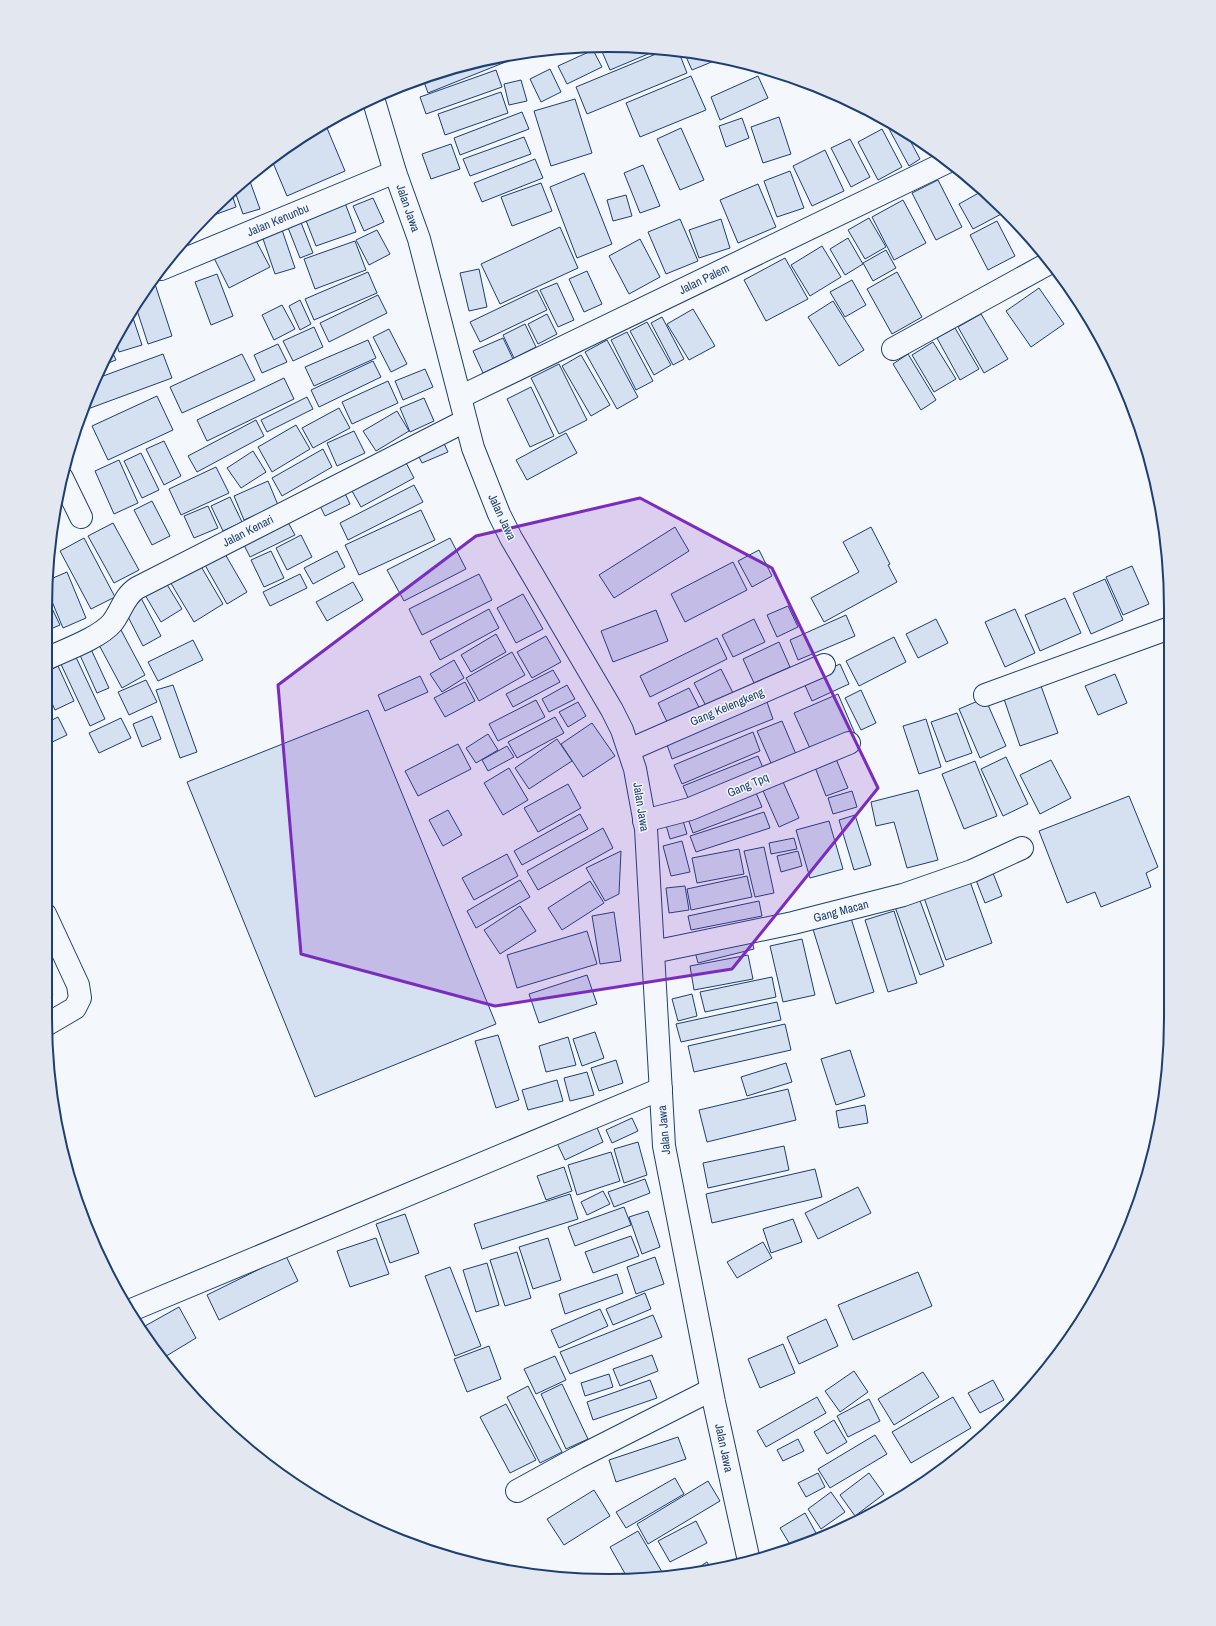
<svg xmlns="http://www.w3.org/2000/svg" width="1216" height="1626" font-family="'Archivo Narrow',sans-serif">
	<style>
		.building { fill: #d5e0f0; stroke: #1d3f73 }
		.lines { fill: none; stroke-linecap: round; stroke-linejoin: round }
		.minor-casing { stroke: #1d3f73; stroke-width: 24 }
		.tertiary-casing { stroke: #1d3f73; stroke-width: 24 }
		.minor { stroke: #f4f7fb; stroke-width: 22 }
		.tertiary { stroke: #f4f7fb; stroke-width: 22 }
		.marked { fill: #7b2cbf; fill-opacity: 0.2; stroke: #7b2cbf; stroke-width: 3; stroke-linejoin: round }
		.labels { text-anchor: middle; stroke-width: 3; stroke-linejoin: round; paint-order: stroke }
		.street-label { font-size: 12px; fill: #1d3f73; stroke: #f4f7fb }
		.rim { fill: none; stroke: #1d3f73; stroke-width: 2 }
	</style>
	<rect width="100%" height="100%" fill="#f4f7fb"/>
	<g class="building">
		<polygon points="600,47 660,49 610,70"/>
		<polygon points="668,49 678,50 687,73 587,114 576,87"/>
		<polygon points="593,50 602,67 567,84 558,66"/>
		<polygon points="683,50 719,59 692,70"/>
		<polygon points="506,57 508,61 428,93 423,79 463,64"/>
		<polygon points="550,69 561,92 541,102 530,79"/>
		<polygon points="496,70 502,87 426,114 420,97"/>
		<polygon points="691,76 706,110 640,137 626,103"/>
		<polygon points="758,76 768,98 720,120 711,97"/>
		<polygon points="521,80 527,101 509,105 504,84"/>
		<polygon points="501,92 508,113 445,135 438,114"/>
		<polygon points="575,99 592,153 551,166 534,111"/>
		<polygon points="522,112 529,129 460,155 454,138"/>
		<polygon points="779,117 791,154 763,163 751,127"/>
		<polygon points="742,118 749,138 726,147 719,126"/>
		<polygon points="894,124 905,131 920,159 909,166 888,127"/>
		<polygon points="327,128 345,171 287,196 271,158 304,137"/>
		<polygon points="681,128 704,180 680,190 657,139"/>
		<polygon points="882,129 902,167 878,180 858,142"/>
		<polygon points="524,137 531,154 470,176 463,159"/>
		<polygon points="850,139 870,177 851,187 831,148"/>
		<polygon points="451,144 460,169 431,179 422,154"/>
		<polygon points="825,150 844,191 812,206 793,166"/>
		<polygon points="535,159 543,178 482,202 474,183"/>
		<polygon points="643,165 660,206 640,213 624,173"/>
		<polygon points="790,171 804,208 777,217 764,181"/>
		<polygon points="584,173 612,244 577,258 550,187"/>
		<polygon points="248,176 260,209 243,214 234,189"/>
		<polygon points="938,180 962,227 936,240 912,193"/>
		<polygon points="541,183 552,211 512,226 501,197"/>
		<polygon points="758,184 776,227 738,243 720,200"/>
		<polygon points="984,190 1005,212 973,229 959,204"/>
		<polygon points="231,191 236,207 203,219 210,210"/>
		<polygon points="626,195 632,216 613,221 607,200"/>
		<polygon points="373,198 384,222 364,231 353,206"/>
		<polygon points="903,200 926,243 894,260 872,217"/>
		<polygon points="345,203 356,232 316,246 305,218"/>
		<polygon points="298,215 313,253 300,258 285,220"/>
		<polygon points="869,218 886,247 865,259 848,230"/>
		<polygon points="680,219 698,261 666,274 648,232"/>
		<polygon points="721,219 730,248 699,258 689,230"/>
		<polygon points="997,221 1015,256 988,270 970,235"/>
		<polygon points="280,224 295,268 275,274 260,230"/>
		<polygon points="560,227 578,268 500,304 481,264"/>
		<polygon points="377,230 390,254 369,265 356,240"/>
		<polygon points="252,233 270,267 229,288 212,254"/>
		<polygon points="848,238 863,264 845,275 830,249"/>
		<polygon points="640,239 660,277 629,294 609,256"/>
		<polygon points="355,241 366,270 315,289 304,259"/>
		<polygon points="822,246 841,277 810,296 791,265"/>
		<polygon points="886,250 896,268 873,281 863,263"/>
		<polygon points="785,258 808,299 766,321 744,280"/>
		<polygon points="479,269 487,307 469,311 460,273"/>
		<polygon points="587,271 602,304 584,312 569,279"/>
		<polygon points="368,272 377,293 314,320 305,299"/>
		<polygon points="897,272 922,317 892,334 867,289"/>
		<polygon points="217,274 233,316 211,325 195,282"/>
		<polygon points="852,280 866,305 845,317 830,292"/>
		<polygon points="557,283 574,320 558,327 540,290"/>
		<polygon points="155,284 172,336 148,344 135,304 147,286"/>
		<polygon points="1039,288 1064,324 1031,347 1006,311"/>
		<polygon points="537,290 547,310 480,342 470,322"/>
		<polygon points="378,295 387,313 329,342 320,323"/>
		<polygon points="300,300 311,324 300,330 289,306"/>
		<polygon points="833,301 864,350 839,366 808,317"/>
		<polygon points="282,305 295,329 274,340 262,315"/>
		<polygon points="693,309 715,346 689,360 667,324"/>
		<polygon points="131,312 142,345 119,352 116,341"/>
		<polygon points="547,314 557,334 538,344 528,324"/>
		<polygon points="981,314 1008,359 984,373 958,327"/>
		<polygon points="662,317 684,359 673,365 651,323"/>
		<polygon points="647,322 671,365 654,375 630,331"/>
		<polygon points="525,324 536,347 514,358 503,335"/>
		<polygon points="314,327 323,347 293,361 283,341"/>
		<polygon points="955,328 979,369 960,380 937,338"/>
		<polygon points="389,329 407,364 391,372 373,337"/>
		<polygon points="627,332 653,381 636,390 611,340"/>
		<polygon points="503,338 513,359 483,373 473,351"/>
		<polygon points="368,340 376,358 314,386 305,367"/>
		<polygon points="607,340 638,397 617,409 585,352"/>
		<polygon points="933,342 956,379 934,392 912,355"/>
		<polygon points="278,344 287,362 262,373 254,355"/>
		<polygon points="111,349 116,360 103,365"/>
		<polygon points="163,354 172,378 85,410 83,407 88,392 95,379"/>
		<polygon points="242,354 255,380 182,413 170,387"/>
		<polygon points="908,354 936,400 921,410 893,364"/>
		<polygon points="581,355 610,405 591,416 562,366"/>
		<polygon points="373,361 381,377 319,407 311,390"/>
		<polygon points="559,364 587,420 559,434 531,378"/>
		<polygon points="425,369 433,387 403,400 395,381"/>
		<polygon points="284,378 294,399 207,441 197,420"/>
		<polygon points="388,381 398,403 352,424 342,402"/>
		<polygon points="531,387 554,436 530,447 507,399"/>
		<polygon points="157,396 173,430 108,460 92,426"/>
		<polygon points="307,397 313,409 267,432 261,420"/>
		<polygon points="424,398 434,421 410,432 400,408"/>
		<polygon points="339,408 350,428 313,448 302,428"/>
		<polygon points="397,411 409,431 376,451 363,431"/>
		<polygon points="256,420 264,436 197,472 188,456"/>
		<polygon points="296,425 310,449 272,472 258,447"/>
		<polygon points="354,431 365,453 337,466 327,443"/>
		<polygon points="566,433 577,453 527,480 516,460"/>
		<polygon points="442,439 448,452 422,463 416,451"/>
		<polygon points="164,441 181,476 164,485 146,449"/>
		<polygon points="323,449 332,467 282,496 272,478"/>
		<polygon points="253,451 266,472 241,488 227,468"/>
		<polygon points="141,453 159,490 142,498 124,461"/>
		<polygon points="402,455 414,478 361,507 348,484"/>
		<polygon points="119,460 138,503 114,514 95,471"/>
		<polygon points="216,467 229,493 181,515 169,489"/>
		<polygon points="268,481 278,505 244,520 234,496"/>
		<polygon points="414,485 423,502 348,540 340,523"/>
		<polygon points="342,487 350,504 325,516 317,500"/>
		<polygon points="230,497 242,522 223,531 211,506"/>
		<polygon points="152,501 170,536 152,545 134,510"/>
		<polygon points="208,506 218,528 194,538 184,516"/>
		<polygon points="421,510 435,540 359,575 345,545"/>
		<polygon points="284,515 295,535 250,557 240,537"/>
		<polygon points="113,523 139,570 114,583 88,536"/>
		<polygon points="675,527 689,551 614,598 599,575"/>
		<polygon points="871,527 890,564 888,565 897,582 824,622 811,598 859,572 843,542"/>
		<polygon points="301,535 312,557 287,570 276,548"/>
		<polygon points="84,538 115,597 91,609 60,551"/>
		<polygon points="450,538 466,569 404,601 387,570"/>
		<polygon points="221,547 247,592 227,604 201,558"/>
		<polygon points="759,550 772,576 752,587 738,561"/>
		<polygon points="271,551 284,578 264,587 251,560"/>
		<polygon points="337,551 345,567 313,584 304,568"/>
		<polygon points="733,562 747,590 685,622 671,594"/>
		<polygon points="199,563 223,604 194,622 169,580"/>
		<polygon points="1132,566 1149,604 1123,615 1106,577"/>
		<polygon points="67,572 86,618 63,628 46,587 46,581"/>
		<polygon points="300,574 307,588 270,606 263,592"/>
		<polygon points="479,574 492,600 422,635 409,609"/>
		<polygon points="163,578 182,609 161,622 142,590"/>
		<polygon points="1105,579 1123,620 1091,634 1073,593"/>
		<polygon points="353,582 363,600 327,621 316,602"/>
		<polygon points="523,594 543,629 516,643 497,608"/>
		<polygon points="46,596 60,625 46,631"/>
		<polygon points="141,598 161,636 143,646 123,607"/>
		<polygon points="1065,598 1081,633 1040,651 1025,615"/>
		<polygon points="788,606 798,627 777,637 767,615"/>
		<polygon points="489,609 499,628 440,660 430,641"/>
		<polygon points="1015,609 1035,653 1005,667 985,622"/>
		<polygon points="656,610 668,641 613,662 601,631"/>
		<polygon points="846,615 855,636 798,660 790,640"/>
		<polygon points="754,619 765,642 733,657 722,635"/>
		<polygon points="936,619 948,643 918,658 906,634"/>
		<polygon points="121,630 145,675 122,688 98,643"/>
		<polygon points="496,634 506,652 471,672 461,655"/>
		<polygon points="546,636 561,662 532,678 517,652"/>
		<polygon points="894,637 906,662 859,686 846,661"/>
		<polygon points="717,638 727,659 650,697 640,676"/>
		<polygon points="193,640 203,660 158,681 148,662"/>
		<polygon points="779,642 790,667 754,683 743,659"/>
		<polygon points="90,647 109,688 97,693 79,653"/>
		<polygon points="512,652 525,675 479,701 466,678"/>
		<polygon points="74,653 105,719 90,726 59,660"/>
		<polygon points="454,660 464,678 442,692 430,674"/>
		<polygon points="840,664 849,684 812,701 803,681"/>
		<polygon points="58,666 74,701 55,710 46,690 46,672"/>
		<polygon points="721,669 733,693 706,706 694,683"/>
		<polygon points="553,670 560,682 513,707 506,694"/>
		<polygon points="1115,674 1127,703 1098,715 1085,686"/>
		<polygon points="420,676 428,692 385,711 378,695"/>
		<polygon points="146,680 157,702 129,715 118,692"/>
		<polygon points="465,682 475,701 445,717 434,698"/>
		<polygon points="173,685 197,752 180,758 156,690"/>
		<polygon points="567,685 575,699 549,712 542,699"/>
		<polygon points="1041,686 1058,733 1020,746 1004,699"/>
		<polygon points="689,688 701,711 669,726 658,703"/>
		<polygon points="861,690 876,723 861,730 845,698"/>
		<polygon points="838,694 856,736 813,755 794,713"/>
		<polygon points="985,698 1006,746 980,758 959,709"/>
		<polygon points="46,700 52,714 46,716"/>
		<polygon points="536,700 545,717 498,741 489,724"/>
		<polygon points="578,702 586,716 568,727 559,712"/>
		<polygon points="767,702 773,719 672,759 666,742"/>
		<polygon points="368,710 496,1024 315,1097 187,782"/>
		<polygon points="957,713 972,753 946,762 931,722"/>
		<polygon points="152,716 161,739 142,747 133,724"/>
		<polygon points="58,717 67,735 46,745 46,723"/>
		<polygon points="555,717 564,733 517,758 508,742"/>
		<polygon points="121,718 131,738 99,753 89,733"/>
		<polygon points="926,719 941,767 919,774 903,726"/>
		<polygon points="782,721 798,759 774,770 757,731"/>
		<polygon points="592,723 615,756 583,777 561,744"/>
		<polygon points="753,732 760,751 682,784 674,765"/>
		<polygon points="488,734 498,750 476,763 466,748"/>
		<polygon points="557,739 572,761 529,789 515,768"/>
		<polygon points="458,744 471,769 418,796 405,771"/>
		<polygon points="507,746 514,757 488,771 482,760"/>
		<polygon points="834,754 848,788 826,796 813,762"/>
		<polygon points="758,756 766,775 691,805 683,786"/>
		<polygon points="1006,757 1028,804 1003,816 981,769"/>
		<polygon points="1051,760 1071,798 1040,814 1020,775"/>
		<polygon points="975,761 997,816 964,829 942,774"/>
		<polygon points="509,768 528,800 503,815 484,783"/>
		<polygon points="780,775 799,818 779,827 760,784"/>
		<polygon points="568,784 581,808 538,832 524,808"/>
		<polygon points="754,788 762,807 693,833 686,813"/>
		<polygon points="918,790 938,860 907,868 894,822 876,826 871,802"/>
		<polygon points="852,791 857,807 833,814 828,798"/>
		<polygon points="1129,796 1158,867 1146,873 1151,887 1101,907 1095,892 1067,903 1039,831"/>
		<polygon points="448,810 462,835 443,846 429,820"/>
		<polygon points="764,812 770,828 696,852 690,836"/>
		<polygon points="580,814 588,829 522,865 514,851"/>
		<polygon points="681,814 687,834 670,839 664,818"/>
		<polygon points="855,815 871,865 854,870 839,820"/>
		<polygon points="829,821 843,869 810,878 796,830"/>
		<polygon points="603,828 613,848 538,890 527,871"/>
		<polygon points="794,838 797,849 771,854 769,843"/>
		<polygon points="682,841 690,872 671,876 663,846"/>
		<polygon points="764,847 774,893 755,897 744,851"/>
		<polygon points="739,849 744,874 697,883 692,858"/>
		<polygon points="621,851 619,894 605,901 586,868"/>
		<polygon points="798,851 802,866 781,872 777,856"/>
		<polygon points="507,854 518,876 474,900 462,878"/>
		<polygon points="991,868 1002,896 985,903 974,875"/>
		<polygon points="747,876 752,897 691,910 687,889"/>
		<polygon points="968,876 992,943 946,960 922,892"/>
		<polygon points="520,880 530,897 476,928 467,911"/>
		<polygon points="590,881 604,903 562,930 548,908"/>
		<polygon points="685,886 689,910 669,913 666,888"/>
		<polygon points="919,898 944,966 920,975 895,907"/>
		<polygon points="759,901 762,916 691,930 688,916"/>
		<polygon points="520,906 536,931 500,954 484,930"/>
		<polygon points="894,911 917,983 888,992 865,920"/>
		<polygon points="614,912 621,961 600,964 592,916"/>
		<polygon points="850,915 874,992 836,1004 812,926"/>
		<polygon points="587,931 597,964 517,988 507,955"/>
		<polygon points="750,934 754,949 698,963 694,948"/>
		<polygon points="802,939 815,995 783,1002 770,946"/>
		<polygon points="748,955 753,979 694,990 690,966"/>
		<polygon points="587,975 597,1004 539,1023 529,994"/>
		<polygon points="772,977 776,997 705,1012 700,992"/>
		<polygon points="45,983 53,995 45,1000"/>
		<polygon points="692,994 697,1016 678,1021 672,999"/>
		<polygon points="777,1002 781,1020 681,1042 676,1024"/>
		<polygon points="785,1024 791,1050 694,1072 688,1046"/>
		<polygon points="595,1032 604,1058 582,1066 573,1039"/>
		<polygon points="498,1035 519,1100 496,1108 475,1041"/>
		<polygon points="568,1037 576,1065 546,1072 539,1046"/>
		<polygon points="850,1050 865,1096 836,1105 821,1059"/>
		<polygon points="616,1060 623,1083 599,1091 591,1068"/>
		<polygon points="786,1063 792,1082 747,1096 741,1077"/>
		<polygon points="587,1072 594,1095 570,1101 564,1078"/>
		<polygon points="557,1080 563,1101 528,1110 522,1090"/>
		<polygon points="788,1089 796,1120 707,1142 699,1110"/>
		<polygon points="865,1105 868,1123 839,1128 836,1111"/>
		<polygon points="632,1118 638,1131 612,1143 606,1130"/>
		<polygon points="596,1125 603,1142 565,1160 557,1143"/>
		<polygon points="638,1142 647,1175 624,1183 614,1149"/>
		<polygon points="784,1146 789,1170 708,1188 703,1163"/>
		<polygon points="611,1152 620,1181 577,1195 568,1165"/>
		<polygon points="564,1167 572,1191 546,1200 537,1176"/>
		<polygon points="815,1169 822,1197 712,1223 706,1194"/>
		<polygon points="645,1179 650,1193 614,1207 608,1192"/>
		<polygon points="858,1187 871,1213 818,1239 805,1213"/>
		<polygon points="603,1191 610,1204 587,1215 581,1202"/>
		<polygon points="570,1194 578,1219 482,1249 474,1224"/>
		<polygon points="624,1207 631,1225 575,1246 568,1227"/>
		<polygon points="648,1211 660,1247 642,1254 629,1217"/>
		<polygon points="405,1214 419,1253 390,1263 376,1224"/>
		<polygon points="793,1219 802,1242 771,1253 763,1229"/>
		<polygon points="631,1236 639,1256 593,1273 585,1252"/>
		<polygon points="376,1238 389,1274 350,1287 337,1251"/>
		<polygon points="548,1238 561,1280 533,1289 519,1247"/>
		<polygon points="763,1242 772,1258 737,1278 727,1262"/>
		<polygon points="517,1252 531,1298 505,1306 490,1260"/>
		<polygon points="286,1256 298,1281 219,1320 207,1295"/>
		<polygon points="655,1257 664,1284 636,1294 627,1267"/>
		<polygon points="487,1263 499,1305 476,1312 463,1270"/>
		<polygon points="450,1267 481,1346 455,1356 425,1276"/>
		<polygon points="918,1272 932,1306 853,1340 838,1305"/>
		<polygon points="617,1274 623,1293 565,1314 559,1294"/>
		<polygon points="645,1293 651,1309 613,1325 606,1309"/>
		<polygon points="179,1307 196,1338 163,1358 145,1326"/>
		<polygon points="600,1309 608,1326 559,1348 551,1330"/>
		<polygon points="653,1315 662,1337 570,1374 560,1352"/>
		<polygon points="826,1319 838,1346 799,1364 787,1337"/>
		<polygon points="783,1344 795,1373 760,1388 748,1359"/>
		<polygon points="489,1346 501,1379 467,1392 454,1359"/>
		<polygon points="652,1355 658,1371 620,1386 613,1369"/>
		<polygon points="555,1356 566,1380 536,1394 524,1369"/>
		<polygon points="854,1371 868,1392 840,1412 825,1391"/>
		<polygon points="923,1372 939,1397 894,1425 878,1399"/>
		<polygon points="609,1374 613,1387 585,1396 581,1383"/>
		<polygon points="650,1380 657,1398 593,1420 587,1402"/>
		<polygon points="993,1380 1004,1400 980,1413 968,1393"/>
		<polygon points="562,1384 588,1439 566,1449 541,1394"/>
		<polygon points="528,1386 562,1452 540,1463 507,1397"/>
		<polygon points="817,1397 826,1413 766,1447 757,1431"/>
		<polygon points="953,1397 971,1428 911,1463 892,1432"/>
		<polygon points="869,1399 880,1421 848,1437 837,1416"/>
		<polygon points="506,1404 536,1460 510,1473 480,1417"/>
		<polygon points="834,1420 847,1442 827,1454 814,1432"/>
		<polygon points="875,1435 887,1454 830,1488 818,1469"/>
		<polygon points="678,1437 686,1459 616,1482 609,1460"/>
		<polygon points="798,1439 804,1451 783,1461 777,1450"/>
		<polygon points="818,1473 825,1487 806,1497 798,1483"/>
		<polygon points="869,1473 884,1494 855,1516 840,1495"/>
		<polygon points="675,1478 684,1494 626,1528 616,1512"/>
		<polygon points="708,1481 720,1501 648,1544 637,1524"/>
		<polygon points="594,1490 610,1516 564,1545 547,1519"/>
		<polygon points="831,1492 845,1512 821,1529 808,1509"/>
		<polygon points="805,1513 816,1533 792,1548 780,1528"/>
		<polygon points="696,1521 707,1543 670,1562 658,1541"/>
		<polygon points="638,1531 665,1577 645,1580 628,1579 610,1547"/>
		<polygon points="707,1562 713,1571 688,1574"/>
	</g>
	<g class="lines">
		<g class="minor-casing">
			<g id="minor">
				<polyline points="161,269 395,172"/>
				<polyline points="893,349 1051,262"/>
				<polyline points="460,397 947,162"/>
				<polyline points="62,478 81,517"/>
				<path d="M46 659C65 650 99 638 112 623 121 612 124 596 137 588L465 421"/>
				<polyline points="985,695 1167,629"/>
				<polyline points="629,750 824,665"/>
				<polyline points="644,821 690,809 849,743"/>
				<polyline points="45,914 78,985 80,998 75,1008 46,1025"/>
				<polyline points="653,952 793,923 903,895 972,871 1022,848"/>
				<polyline points="129,1311 661,1089"/>
				<polyline points="517,1491 577,1458 711,1390"/>
			</g>
		</g>
		<g class="tertiary-casing">
			<polyline id="tertiary" points="373,98 395,172 419,239 473,448 499,514 511,538 612,710 622,730 635,769 646,829 664,1146 714,1402 749,1561"/>
		</g>
		<use href="#minor" class="minor"/>
		<use href="#tertiary" class="tertiary"/>
	</g>
	<path class="marked" d="M640 498 772 568 878 788 732 969 495 1006 301 954 278 685 476 536Z"/>
	<g class="labels">
		<g class="street-label">
			<text transform="translate(408 208) rotate(71)" y="4">Jalan Jawa</text>
			<text transform="translate(278 220) rotate(-23)" y="4">Jalan Kenunbu</text>
			<text transform="translate(704 279) rotate(-26)" y="4">Jalan Palem</text>
			<text transform="translate(502 517) rotate(65)" y="4">Jalan Jawa</text>
			<text transform="translate(248 531) rotate(-27)" y="4">Jalan Kenari</text>
			<text transform="translate(727 707) rotate(-23)" y="4">Gang Kelengkeng</text>
			<text transform="translate(748 785) rotate(-23)" y="4">Gang Tpq</text>
			<text transform="translate(641 807) rotate(81)" y="4">Jalan Jawa</text>
			<text transform="translate(841 911) rotate(-15)" y="4">Gang Macan</text>
			<text transform="translate(664 1130) rotate(-95)" y="4">Jalan Jawa</text>
			<text transform="translate(724 1448) rotate(78)" y="4">Jalan Jawa</text>
		</g>
	</g>
	<path d="M0 0H1216V1626H0ZM608 52H608A556 556 0 0 1 1164 608V1018A556 556 0 0 1 608 1574H608A556 556 0 0 1 52 1018V608A556 556 0 0 1 608 52Z" fill="#e3e8f0" fill-rule="evenodd"/>
	<path class="rim" d="M608 52H608A556 556 0 0 1 1164 608V1018A556 556 0 0 1 608 1574H608A556 556 0 0 1 52 1018V608A556 556 0 0 1 608 52Z"/>
</svg>
